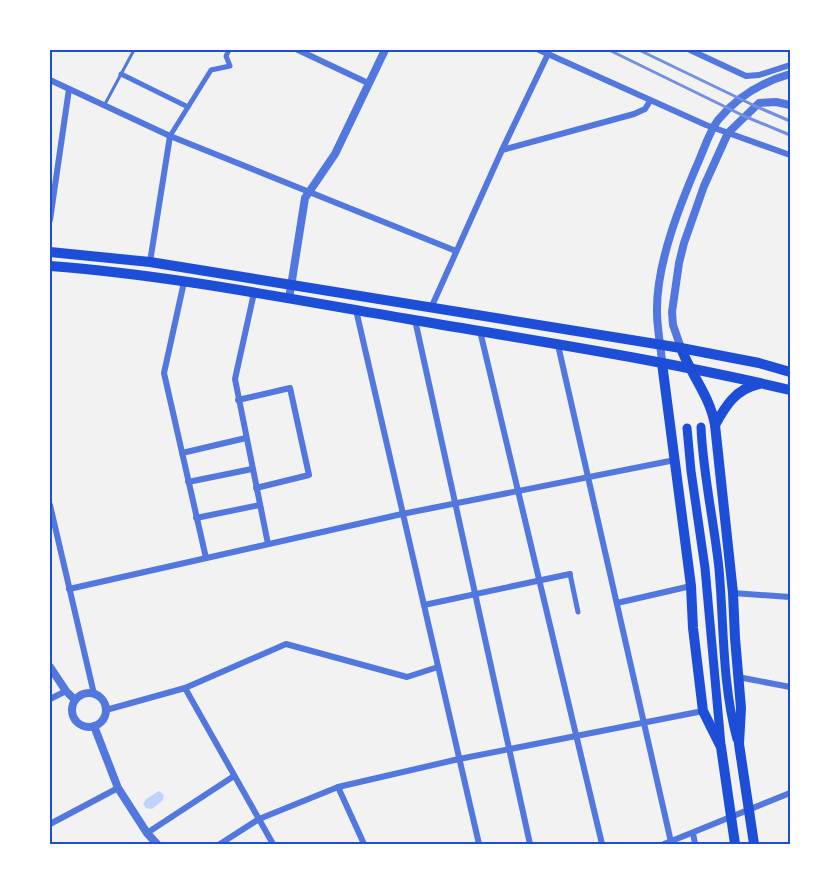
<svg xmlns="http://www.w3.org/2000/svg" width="840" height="894" font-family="'Work Sans',sans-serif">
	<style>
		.water { fill: #bfd3fe }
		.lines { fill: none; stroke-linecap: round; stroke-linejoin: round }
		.service { stroke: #5277de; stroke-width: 3 }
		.pedestrian { stroke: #5277de; stroke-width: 5 }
		.minor { stroke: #5277de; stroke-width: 6 }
		.tertiary { stroke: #5277de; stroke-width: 8 }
		.secondary { stroke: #1d4ed8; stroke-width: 9 }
		.primary { stroke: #1d4ed8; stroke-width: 10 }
		.rail { stroke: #7290e2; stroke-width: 3 }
		.neatline { fill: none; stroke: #1d4ed8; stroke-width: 2 }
	</style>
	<rect width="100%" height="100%" fill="#f2f2f2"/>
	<polygon class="water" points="159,791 164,795 163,800 152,809 146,808 143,804 146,799"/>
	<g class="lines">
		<polyline class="service" points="105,104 134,50"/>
		<g class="pedestrian">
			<polyline points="121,74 188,107"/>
			<polyline points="170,136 211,70 230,66 226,56 229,50"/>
			<polyline points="570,574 578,612"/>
		</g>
		<g class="minor">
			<polyline points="298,50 368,83"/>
			<polyline points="539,50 706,125 790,155"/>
			<polyline points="690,50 746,76 759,75 790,65"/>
			<polyline points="50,80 170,136 456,251"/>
			<polyline points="502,150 634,114 645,109 650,101"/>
			<polyline points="50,220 69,89"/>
			<polyline points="150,262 170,136"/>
			<polyline points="184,282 164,373 206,558"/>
			<polyline points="254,293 235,379 268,544"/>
			<polyline points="431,308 502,150 548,54"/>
			<polyline points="356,310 479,844"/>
			<polyline points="415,320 530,844"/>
			<polyline points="480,331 602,844"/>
			<polyline points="558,345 671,842"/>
			<polyline points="238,400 290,388 309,475 256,488"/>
			<polyline points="182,453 246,438"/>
			<polyline points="188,482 252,469"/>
			<polyline points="50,505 94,694"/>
			<polyline points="196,518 260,505"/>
			<polyline points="69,589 402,514 675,460"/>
			<polyline points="733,593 790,597"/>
			<polyline points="617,603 691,586"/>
			<polyline points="424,605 570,574"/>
			<polyline points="738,677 790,687"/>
			<polyline points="185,688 273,844"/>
			<polyline points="50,699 66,691"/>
			<polyline points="106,710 185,688 286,644 407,677 438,667"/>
			<polyline points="338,787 364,844"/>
			<polyline points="50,824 118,788"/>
			<polyline points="147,833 234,776"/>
			<polyline points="693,833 695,844"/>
			<polyline points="220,844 259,819 338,787 459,759 703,711"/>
			<polyline points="664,844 790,793"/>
		</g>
		<g class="tertiary">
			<polyline points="289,299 305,198 335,154 385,50"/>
			<polyline points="681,348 673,325 672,312 679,263 684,243 704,186 728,133 759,103 776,102 790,105"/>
			<path d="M662 363C661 346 657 329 657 312 656 263 681 202 700 158 705 146 710 131 718 120 737 97 762 82 790 74"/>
			<polyline points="50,667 66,691 75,700"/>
			<circle cx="89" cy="710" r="17"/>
			<polyline points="94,726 118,788 147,833 157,844"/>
		</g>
		<g class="secondary">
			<path d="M701 427C703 475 714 521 719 569 724 625 722 684 737 739"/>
			<polyline points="687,428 691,471 705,568 721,745"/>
		</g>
		<g class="primary">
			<polyline points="50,252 150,262 681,348 759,363 790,372"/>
			<path d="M50 266C170 275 289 299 408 319 536 341 664 360 790 390"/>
			<path d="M681 348C691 375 710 396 715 425L733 593 735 638 741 708 739 744 754 844"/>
			<polyline points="662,363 691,586 693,628 703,711 721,747 735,844"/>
			<path d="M715 425C726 405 736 389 759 384"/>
		</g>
		<g class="rail">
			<polyline points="609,50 744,116 790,135"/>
			<polyline points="639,50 755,106 790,121"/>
		</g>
	</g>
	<rect width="840" height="894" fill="none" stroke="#ffffff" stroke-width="102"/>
	<rect x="51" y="51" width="738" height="792" class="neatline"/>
</svg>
